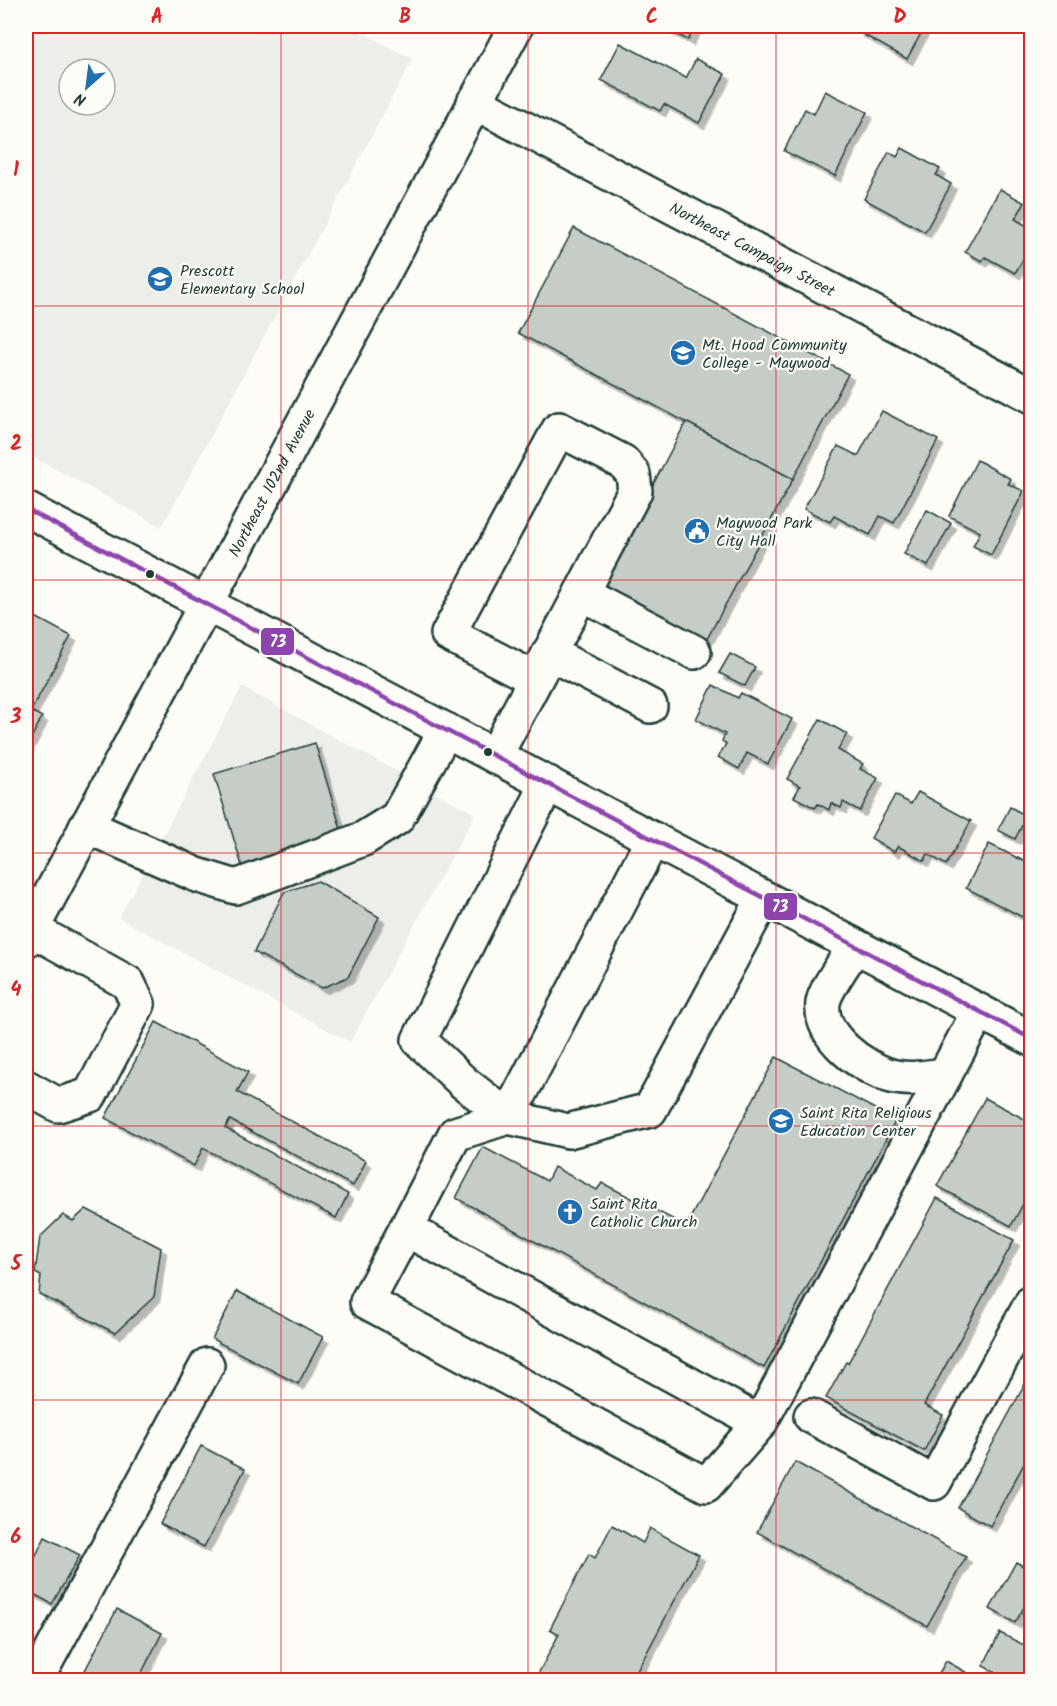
<svg xmlns="http://www.w3.org/2000/svg" width="1057" height="1706" font-family="Kalam,sans-serif">
	<style>
		.built { fill: #eceee9; fill-rule: evenodd }
		.building { fill: #c6cdc7; stroke: #1f3d34; stroke-width: 1.5; filter: url(#shadow) }
		.lines { fill: none; stroke-linecap: round; stroke-linejoin: round }
		.minor-casing { stroke: #1f3d34; stroke-width: 38 }
		.major-casing { stroke: #1f3d34; stroke-width: 38 }
		.minor { stroke: #fdfcf7; stroke-width: 33 }
		.major { stroke: #fdfcf7; stroke-width: 33 }
		.bus-1-casing { stroke: #fdfcf7; stroke-width: 9 }
		.bus-1 { stroke: #8e44ad; stroke-width: 4.5 }
		.grid { fill: none; stroke: #d62828; stroke-width: 1.5; stroke-opacity: 0.55 }
		.bus-dot { fill: #1f3d34; stroke: #fdfcf7; stroke-width: 2 }
		.labels { text-anchor: middle; stroke-width: 4.5; stroke-linejoin: round; paint-order: stroke }
		.street-label { font-size: 16px; fill: #1f3d34; stroke: #fdfcf7 }
		.poi-label { font-size: 16px; fill: #1f3d34; stroke: #fdfcf7; text-anchor: start }
		.line-badge { stroke: #fdfcf7; stroke-width: 2 }
		.badge-label { font-size: 16px; text-anchor: middle; font-weight: bold; fill: #fff }
		.neatline { fill: none; stroke: #d62828; stroke-width: 2 }
		.grid-label { font-size: 20px; text-anchor: middle; font-weight: bold; fill: #d62828 }
	</style>
	<defs>
		<filter id="shadow"><feDropShadow dx="5.5" dy="5.5" stdDeviation="0" flood-color="#0004"/></filter>
	</defs>
	<rect width="100%" height="100%" fill="#fdfcf7"/>
	<filter id="ink" filterUnits="userSpaceOnUse"><feTurbulence type="fractalNoise" baseFrequency=".0167" numOctaves="2"/><feDisplacementMap in="SourceGraphic" scale="12" xChannelSelector="R" yChannelSelector="G"/><feConvolveMatrix kernelMatrix="1 2 1 2 8 2 1 2 1" color-interpolation-filters="sRGB"/></filter>
	<g filter="url(#ink)">
		<g class="built">
			<path d="M26 26H349L413 59 162 527 26 453ZM69 69H105V105H69Z"/>
			<polygon points="242,687 475,814 350,1042 119,918"/>
		</g>
		<g class="building">
			<polygon points="660,26 696,26 688,40"/>
			<polygon points="860,26 925,26 907,59 857,31"/>
			<polygon points="620,43 686,78 696,59 725,74 699,123 664,104 660,111 601,80"/>
			<polygon points="825,91 867,112 835,176 784,151 805,109 814,114"/>
			<polygon points="902,148 940,169 936,175 951,184 925,232 864,199 889,152 897,157"/>
			<polygon points="1000,189 1025,203 1015,219 1032,229 1032,244 1015,273 985,257 982,261 965,252"/>
			<polygon points="574,228 848,374 793,479 518,333"/>
			<polygon points="882,411 938,440 894,523 880,516 870,535 834,516 830,522 804,509 838,446 858,456"/>
			<polygon points="686,422 793,479 707,639 601,583"/>
			<polygon points="977,460 1011,479 1008,484 1024,491 991,555 973,546 980,532 949,516"/>
			<polygon points="927,510 951,523 928,566 904,554"/>
			<polygon points="26,612 71,636 31,711 42,717 26,748"/>
			<polygon points="730,654 755,667 745,686 719,673"/>
			<polygon points="713,685 738,698 741,693 792,719 768,764 747,753 739,769 718,757 726,744 722,741 725,734 696,719"/>
			<polygon points="820,719 847,734 838,750 863,764 860,769 878,778 860,811 843,802 841,808 831,803 829,810 818,804 815,808 794,797 800,786 787,779"/>
			<polygon points="315,743 344,839 243,869 214,774"/>
			<polygon points="918,792 971,821 946,865 928,854 924,861 898,846 894,852 871,838 895,795 911,804"/>
			<polygon points="1010,807 1027,816 1015,839 998,830"/>
			<polygon points="989,844 1032,865 1032,922 966,888"/>
			<polygon points="318,881 379,917 348,977 322,988 254,952 284,892"/>
			<polygon points="156,1022 248,1072 237,1092 366,1161 353,1186 230,1120 225,1128 348,1194 336,1218 203,1148 194,1166 105,1118"/>
			<polygon points="776,1057 896,1120 764,1368 456,1198 483,1147 547,1181 554,1167 597,1190 602,1183 686,1226"/>
			<polygon points="985,1098 1032,1123 1032,1188 1011,1226 937,1186"/>
			<polygon points="937,1198 1014,1240 924,1405 943,1415 924,1451 826,1398 846,1362 848,1363"/>
			<polygon points="86,1209 161,1248 154,1297 115,1333 39,1294 41,1276 35,1273 40,1237 63,1215 73,1221"/>
			<polygon points="237,1291 323,1337 298,1384 212,1339"/>
			<polygon points="1032,1371 1032,1449 990,1526 958,1508"/>
			<polygon points="201,1446 245,1469 204,1547 160,1524"/>
			<polygon points="795,1462 966,1557 927,1626 757,1532"/>
			<polygon points="612,1525 643,1543 650,1528 699,1555 632,1680 535,1680 559,1634 550,1629 589,1554 595,1558"/>
			<polygon points="45,1537 80,1555 52,1604 26,1590 26,1575"/>
			<polygon points="1016,1562 1032,1571 1032,1593 1015,1623 990,1609"/>
			<polygon points="117,1609 162,1633 138,1680 80,1680"/>
			<polygon points="1032,1616 1032,1634 1024,1630"/>
			<polygon points="1000,1633 1032,1649 1032,1680 1010,1680 983,1666"/>
			<polygon points="946,1661 980,1680 935,1680"/>
		</g>
		<g class="lines">
			<g class="minor-casing">
				<g id="minor">
					<path id="s1" d="M474 102 1032 396"/>
					<polyline points="26,509 1032,1039"/>
					<polyline points="581,593 694,652"/>
					<polyline points="549,653 650,706"/>
					<polyline points="495,756 635,491 633,474 623,462 559,429 448,634 535,679"/>
					<polyline points="548,783 419,1040 463,1082 508,1117 568,1131 650,1110 764,898"/>
					<polyline points="86,826 197,875 236,887 363,839 397,818 446,730"/>
					<polyline points="653,839 508,1117 455,1134 406,1229 760,1423 979,1011"/>
					<path d="M854 947C847 960 825 989 823 1003 819 1037 863 1068 891 1076 909 1081 927 1077 945 1075"/>
					<polyline points="26,1087 58,1105 90,1095 138,1004 128,983 31,929"/>
					<polyline points="406,1229 367,1302 706,1485 760,1423"/>
					<polyline points="811,1416 934,1483 1032,1302"/>
					<polyline points="36,1680 207,1365"/>
				</g>
			</g>
			<g class="major-casing">
				<g id="major">
					<path id="s2" d="M26 940 516 26"/>
				</g>
			</g>
			<use href="#minor" class="minor"/>
			<use href="#major" class="major"/>
			<g class="bus-1-casing">
				<polyline id="bus-1" points="26,509 1032,1039"/>
			</g>
			<use href="#bus-1" class="bus-1"/>
		</g>
	</g>
	<path class="grid" d="M281 26V1680M528 26V1680M776 26V1680M26 306H1032M26 580H1032M26 853H1032M26 1126H1032M26 1400H1032"/>
	<defs>
		<g id="school-disc" transform="scale(1.35)"><circle r="9.5" fill="#1f6fb2" stroke="#fdfcf7"/><path d="M0-5L7-2L0 1L-7-2ZM-4 1L0 2.5L4 1V4Q0 6-4 4Z" fill="#fff"/></g>
		<g id="university-disc" transform="scale(1.35)"><circle r="9.5" fill="#1f6fb2" stroke="#fdfcf7"/><path d="M0-5L7-2L0 1L-7-2ZM-4 1L0 2.5L4 1V4Q0 6-4 4Z" fill="#fff"/></g>
		<g id="civic-disc" transform="scale(1.35)"><circle r="9.5" fill="#1f6fb2" stroke="#fdfcf7"/><path d="M-.6-6.5H3V-4.5H.6V-3L4-1V1h2V6H-6V1h2V-1L-.6-3ZM-1.2 2.5V6h2.4V2.5Z" fill="#fff"/></g>
		<g id="church-disc" transform="scale(1.35)"><circle r="9.5" fill="#1f6fb2" stroke="#fdfcf7"/><path d="M-1.2-6h2.4v3.5h3.3v2.4h-3.3V6h-2.4V-.1h-3.3v-2.4h3.3Z" fill="#fff"/></g>
	</defs>
	<g fill-rule="evenodd">
		<use href="#school-disc" x="160" y="279"/>
		<use href="#university-disc" x="683" y="353"/>
		<use href="#civic-disc" x="697" y="531"/>
		<use href="#school-disc" x="781" y="1121"/>
		<use href="#church-disc" x="570" y="1212"/>
	</g>
	<g class="bus-dot">
		<circle cx="150" cy="574" r="5"/>
		<circle cx="488" cy="752" r="5"/>
	</g>
	<g class="labels">
		<g class="street-label">
			<text dy="6" stroke="none"><textPath href="#s1" startOffset="315">Northeast Campaign Street</textPath></text>
			<text dy="6" stroke="none"><textPath href="#s2" startOffset="519">Northeast 102nd Avenue</textPath></text>
		</g>
		<g class="poi-label">
			<text x="180" y="276">Prescott<tspan x="180" dy="18">Elementary School</tspan></text>
			<text x="702" y="350">Mt. Hood Community<tspan x="702" dy="18">College - Maywood</tspan></text>
			<text x="716" y="528">Maywood Park<tspan x="716" dy="18">City Hall</tspan></text>
			<text x="800" y="1118">Saint Rita Religious<tspan x="800" dy="18">Education Center</tspan></text>
			<text x="590" y="1209">Saint Rita<tspan x="590" dy="18">Catholic Church</tspan></text>
		</g>
	</g>
	<g class="line-badge">
		<rect x="260" y="627" width="35" height="29" rx="6" fill="#8e44ad"/>
		<rect x="763" y="892" width="35" height="29" rx="6" fill="#8e44ad"/>
	</g>
	<g class="badge-label">
		<text x="278" y="647">73</text>
		<text x="780" y="912">73</text>
	</g>
	<rect width="1057" height="1706" fill="none" stroke="#fdfcf7" stroke-width="66"/>
	<g transform="translate(87 87) rotate(208)"><circle r="28" fill="#fdfcf7" stroke="#a4b0a9" stroke-width="1.5"/>
	<path d="M0-4.5L10 22L0 15L-10 22Z" fill="#1f6fb2"/>
	<text y="-9" font-size="16" font-weight="bold" text-anchor="middle" fill="#1f3d34">N</text>
	</g>
	<rect x="33" y="33" width="991" height="1640" class="neatline"/>
	<g class="grid-label">
		<text x="157" y="23">A</text>
		<text x="405" y="23">B</text>
		<text x="652" y="23">C</text>
		<text x="900" y="23">D</text>
		<text x="16" y="176">1</text>
		<text x="16" y="450">2</text>
		<text x="16" y="723">3</text>
		<text x="16" y="996">4</text>
		<text x="16" y="1270">5</text>
		<text x="16" y="1543">6</text>
	</g>
</svg>
